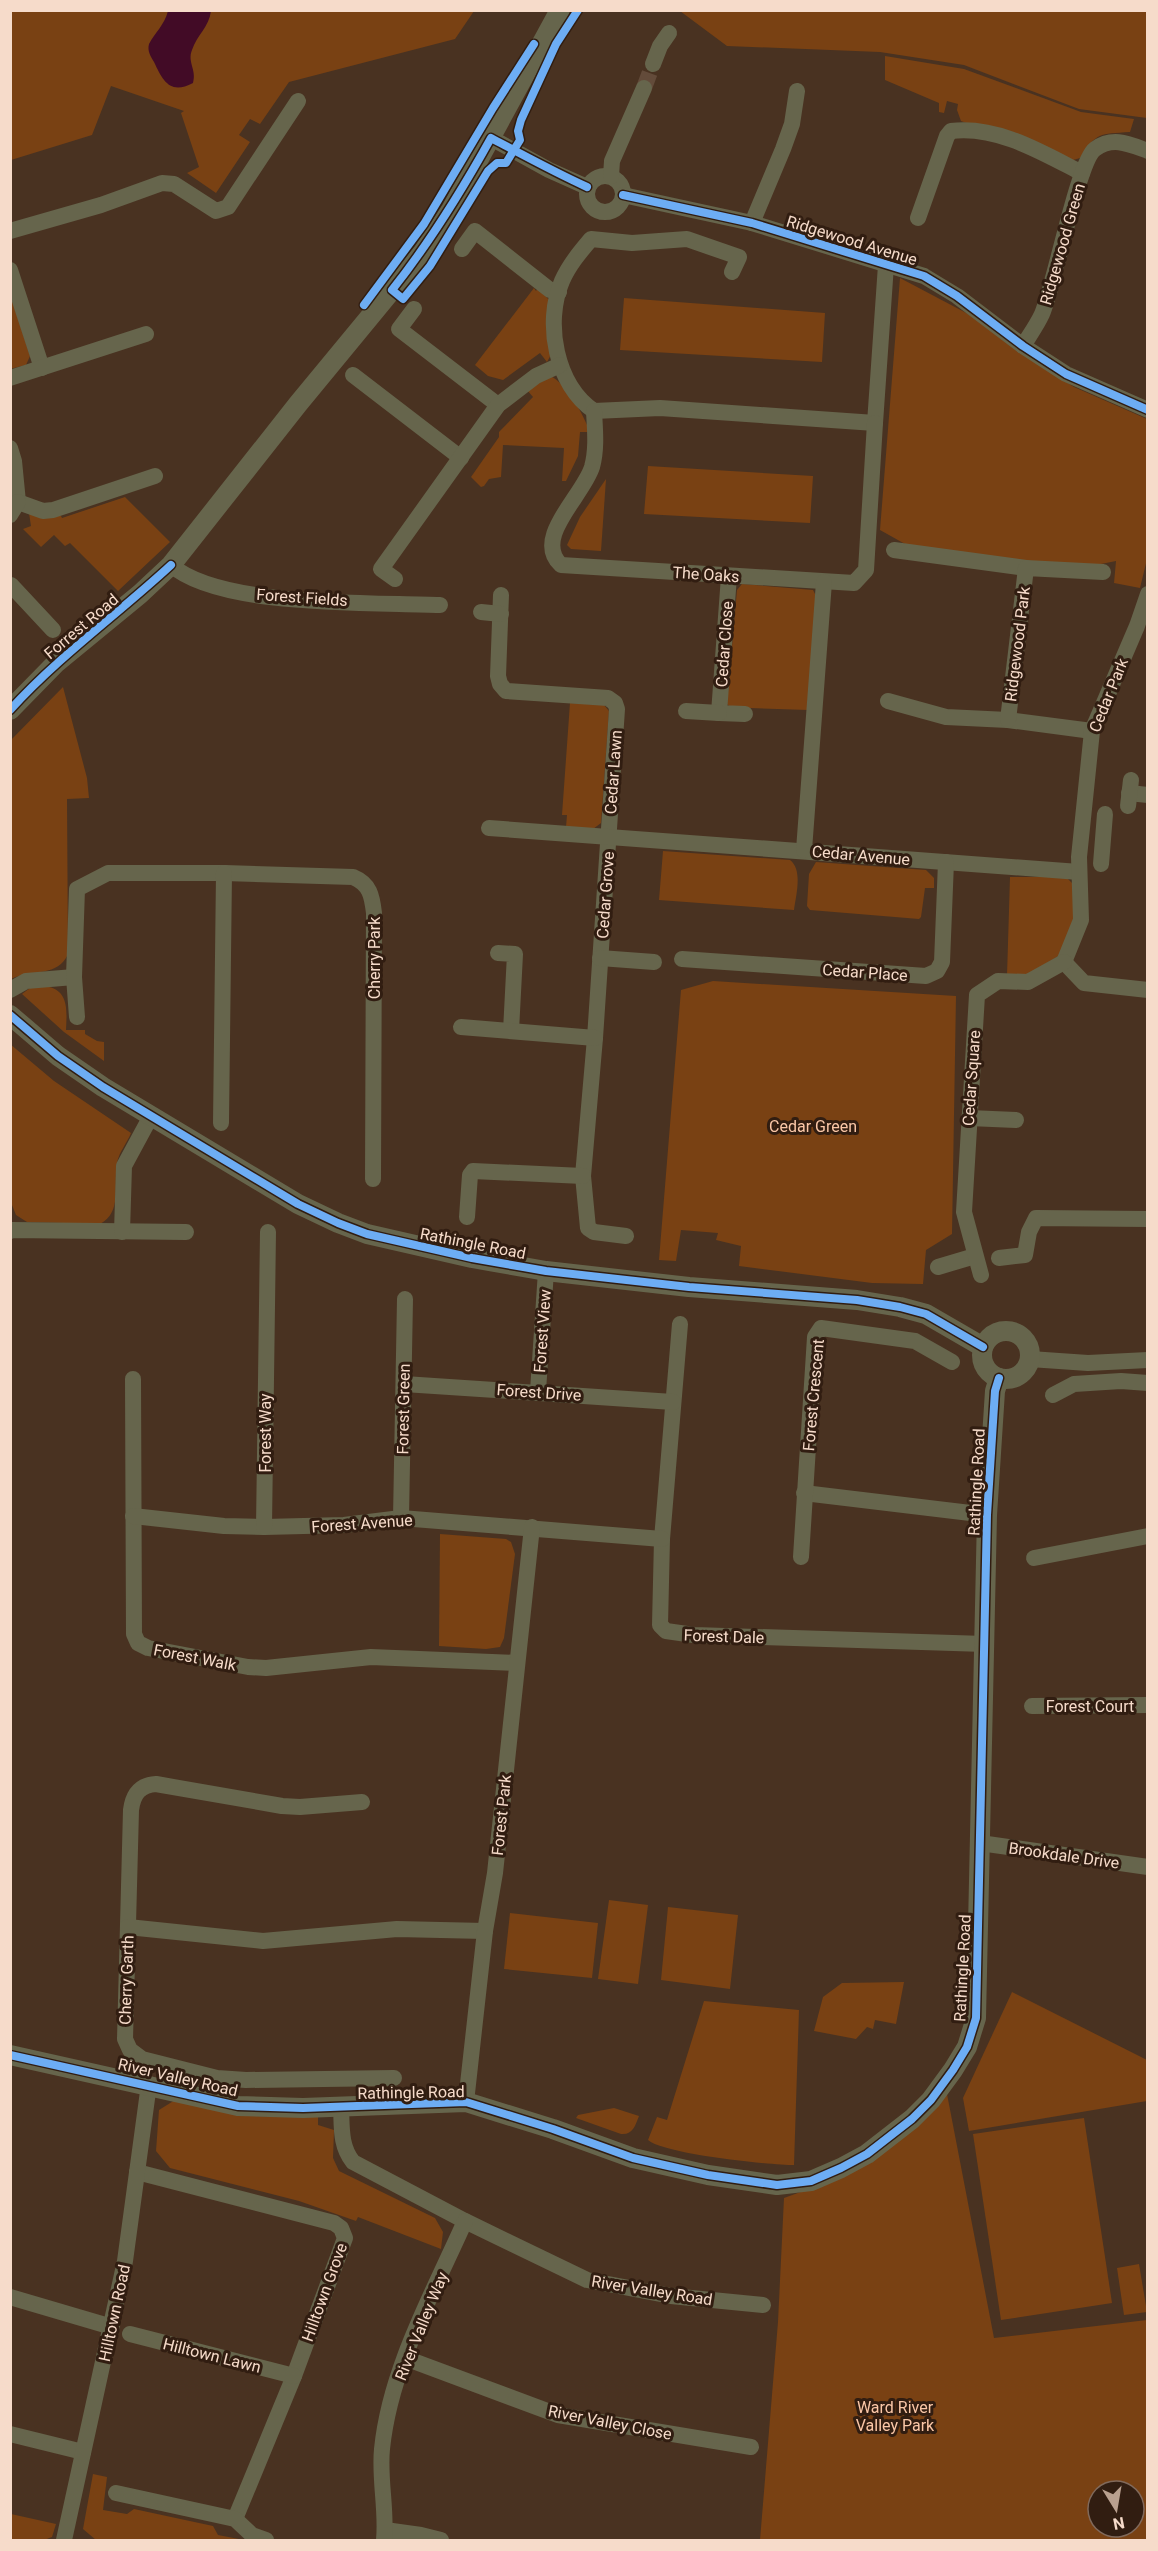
<svg xmlns="http://www.w3.org/2000/svg" width="1158" height="2551" font-family="Roboto,sans-serif">
	<style>
		.green { fill: #794113; fill-rule: evenodd }
		.water { fill: #420b26 }
		.lines { fill: none; stroke-linecap: round; stroke-linejoin: round }
		.minor-tunnel { stroke: #634b3a; stroke-width: 16; stroke-dasharray: 16 8; stroke-linecap: butt }
		.minor { stroke: #66654c; stroke-width: 16 }
		.tertiary { stroke: #66654c; stroke-width: 20 }
		.cycleway-casing { stroke: #311d11; stroke-width: 11 }
		.cycleway { stroke: #6dadf4; stroke-width: 8 }
		.labels { text-anchor: middle; stroke-width: 6; stroke-linejoin: round; paint-order: stroke }
		.street-label { font-size: 16px; fill: #f6dbca; stroke: #311d11 }
		.park-label { font-size: 16px; fill: #fbc7a7; stroke: #311d11 }
	</style>
	<rect width="100%" height="100%" fill="#493221"/>
	<g class="green">
		<polygon points="10,11 474,11 455,39 289,82 260,124 250,119 239,135 250,142 216,193 187,173 199,167 181,113 184,111 111,86 92,135 11,160"/>
		<polygon points="680,11 1147,11 1147,118 1079,109 964,65 880,52 727,46"/>
		<path d="M885 56 964 69 1081 112 1134 119 1130 132C1099 134 1097 132 1080 158L1070 161 961 121 957 110 958 104 947 101 944 113 939 112V103L885 80Z"/>
		<polygon points="900,278 970,315 1018,351 1074,387 1147,419 1148,555 1140,588 1114,583 1116,561 1086,567 914,549 880,530"/>
		<polygon points="534,288 536,291 538,288 550,301 552,353 547,362 540,353 503,380 488,376 475,365"/>
		<polygon points="10,293 30,356 26,365 10,369"/>
		<polygon points="624,298 825,313 822,362 620,350"/>
		<path d="M550 376C567 383 584 416 590 432H580L578 456 566 481H562L564 448 503 445 501 477 489 479 484 486 481 487 471 477 499 437V432L533 397 527 390Z"/>
		<polygon points="648,466 813,476 810,523 644,514"/>
		<polygon points="606,479 601,551 571,549 567,545 580,517"/>
		<polygon points="125,497 170,542 118,591 70,543 65,546 54,535 41,547 23,529 31,526 29,513 61,516 62,518"/>
		<polygon points="742,584 813,590 817,598 808,710 750,708 750,710 732,709 727,704 737,590"/>
		<path d="M63 687 87 778 89 798 67 799 68 954C58 977 33 969 11 979L10 741Z"/>
		<polygon points="570,703 604,705 609,711 601,823 593,829 566,827 567,815 562,815"/>
		<path d="M663 851 790 860C803 870 796 895 794 910L659 900Z"/>
		<polygon points="816,862 926,870 934,878 934,888 925,888 921,917 919,919 810,910 807,906 809,874"/>
		<polygon points="1010,877 1066,877 1072,883 1074,889 1073,926 1062,954 1023,977 1007,976"/>
		<polygon points="713,981 956,996 952,1234 926,1250 923,1284 872,1283 739,1266 741,1246 716,1240 718,1233 681,1230 676,1261 659,1260 681,990"/>
		<path d="M45 986C69 990 67 1009 66 1030H85V1034L97 1041 104 1042V1061L64 1032 22 994 30 988Z"/>
		<path d="M10 1044 54 1081 131 1133C127 1143 119 1152 117 1163 113 1184 123 1212 100 1224L27 1222 16 1215 10 1200Z"/>
		<polygon points="440,1534 506,1539 511,1542 515,1554 504,1638 500,1647 486,1649 439,1646"/>
		<polygon points="609,1900 648,1905 638,1984 598,1979"/>
		<polygon points="668,1907 738,1915 730,1989 661,1980"/>
		<polygon points="510,1913 598,1923 592,1978 504,1969"/>
		<polygon points="904,1982 896,2024 875,2020 873,2029 867,2027 856,2039 814,2031 823,1997 842,1983"/>
		<polygon points="1012,1992 1147,2060 1147,2101 969,2131 963,2098"/>
		<path d="M704 2001 799 2010 794 2165C769 2165 664 2154 648 2140L657 2117 667 2120Z"/>
		<path d="M947 2094 994 2338 1147 2320V2540H760L778 2322 784 2198 831 2181ZM1098 2491H1134V2527H1098Z"/>
		<polygon points="175,2100 249,2116 318,2117 318,2125 334,2130 333,2158 339,2171 435,2218 443,2232 441,2249 358,2217 356,2221 299,2201 170,2168 156,2151 159,2110"/>
		<path d="M614 2108 639 2116C635 2126 633 2135 621 2134L576 2118 578 2115Z"/>
		<polygon points="1084,2118 1112,2303 1001,2320 973,2134"/>
		<polygon points="1139,2264 1147,2312 1124,2315 1117,2268"/>
		<polygon points="93,2474 107,2477 103,2510 127,2514 134,2509 213,2526 218,2535 244,2540 96,2540 83,2529"/>
		<polygon points="11,2514 56,2524 52,2537 44,2540 11,2540"/>
	</g>
	<path class="water" d="M168 11H211C209 27 197 35 192 50 187 62 197 70 193 83 170 95 163 81 154 62 151 57 147 51 149 44 155 32 164 26 168 11Z"/>
	<g class="lines">
		<polyline class="minor-tunnel" points="644,88 653,64"/>
		<g class="minor">
			<polyline points="653,64 660,46 669,33"/>
			<polyline points="491,138 549,170 587,187"/>
			<circle cx="605" cy="194" r="18"/>
			<polyline points="611,176 612,161 644,88"/>
			<polyline points="623,195 752,223 924,276 957,296 1023,346 1066,374 1148,410"/>
			<path d="M918 218 947 136 951 131C997 125 1043 153 1082 173"/>
			<polyline points="752,223 783,149 792,124 797,91"/>
			<polyline points="10,231 101,205 162,183 174,184 216,211 228,207 298,101"/>
			<polyline points="462,249 475,231 550,290 559,292"/>
			<polyline points="10,270 42,368"/>
			<path d="M732 272 739 257 687 239 632 243 591 239C580 252 569 265 562 281 544 323 556 385 594 411L660 408 875 423 886 265"/>
			<polyline points="414,309 399,329 498,405"/>
			<path d="M1023 346C1029 336 1037 325 1042 314 1054 287 1078 161 1095 149 1113 136 1129 144 1148 151"/>
			<polyline points="353,375 461,458"/>
			<polyline points="10,378 146,334"/>
			<path d="M594 411C595 430 597 449 592 467 583 496 532 538 561 565L854 583 866 570 875 423"/>
			<polyline points="10,448 14,461 18,502"/>
			<polyline points="18,502 43,511 53,510 155,476"/>
			<polyline points="10,515 18,502"/>
			<polyline points="894,550 1026,568"/>
			<path d="M171 565C220 608 374 602 440 605"/>
			<polyline points="729,576 719,713 745,714"/>
			<polyline points="395,579 381,569 498,405 536,376 560,365"/>
			<polyline points="11,585 53,630"/>
			<polyline points="501,595 498,676 500,684 506,691 608,698 615,703 617,709 595,1038 583,1176 588,1228 594,1232 626,1236"/>
			<polyline points="481,612 501,614"/>
			<polyline points="888,701 946,717 1008,720 1092,731"/>
			<polyline points="686,711 719,713"/>
			<polyline points="1008,720 1026,568 1103,572"/>
			<polyline points="1129,793 1148,795"/>
			<polyline points="1128,806 1131,780"/>
			<polyline points="489,828 1079,872"/>
			<polyline points="804,850 824,582"/>
			<polyline points="1101,864 1105,814"/>
			<polyline points="498,953 515,954 511,1031"/>
			<polyline points="600,958 654,962"/>
			<polyline points="682,959 926,976 937,971 942,962 946,862"/>
			<polyline points="1064,962 1081,920 1079,857 1092,731 1137,626 1148,594"/>
			<polyline points="1064,962 1084,983 1148,990"/>
			<polyline points="10,990 26,981 74,977"/>
			<path d="M77 1017 74 977 77 889 108 873H224L353 877C370 884 372 896 374 913L373 1179"/>
			<polyline points="461,1027 595,1038"/>
			<polyline points="969,1118 1016,1120"/>
			<polyline points="221,1123 224,873"/>
			<polyline points="467,1217 470,1175 473,1171 583,1176"/>
			<polyline points="10,1231 12,1230 186,1232"/>
			<polyline points="122,1232 124,1166 151,1116"/>
			<polyline points="999,1258 1025,1255 1029,1232 1036,1218 1148,1219"/>
			<polyline points="938,1267 975,1256"/>
			<polyline points="981,1275 964,1212 977,995 998,981 1028,982 1064,962"/>
			<polyline points="680,1324 662,1539 660,1625 666,1631 694,1635 985,1644"/>
			<polyline points="1030,1359 1088,1363 1148,1360"/>
			<polyline points="133,1379 134,1634 138,1643 148,1648 248,1667 266,1668 371,1657 517,1663"/>
			<polyline points="404,1384 673,1402"/>
			<polyline points="538,1391 546,1271"/>
			<polyline points="1053,1395 1074,1384 1121,1381 1148,1383"/>
			<polyline points="804,1493 987,1515"/>
			<polyline points="133,1516 224,1526 264,1527 344,1525 401,1518 662,1539"/>
			<polyline points="401,1518 405,1299"/>
			<polyline points="264,1527 268,1232"/>
			<polyline points="801,1557 815,1337 821,1328 915,1341 952,1362"/>
			<polyline points="1034,1558 1148,1536"/>
			<polyline points="1032,1706 1148,1705"/>
			<path d="M362 1802 300 1807 282 1806 156 1784C140 1785 133 1794 131 1810L125 2039 130 2050 142 2059 217 2078 246 2080 394 2078"/>
			<polyline points="980,1843 1148,1867"/>
			<polyline points="128,1927 263,1941 397,1929 485,1931"/>
			<polyline points="466,2102 485,1931 495,1873 532,1527"/>
			<path d="M341 2107C342 2127 340 2146 353 2162L465 2221 587 2280 671 2296 763 2305"/>
			<polyline points="137,2172 334,2223 341,2228 345,2238 294,2376 235,2519"/>
			<polyline points="10,2297 112,2327"/>
			<polyline points="130,2334 294,2376"/>
			<polyline points="405,2358 558,2415 751,2447"/>
			<polyline points="10,2434 83,2452"/>
			<polyline points="116,2493 235,2519 252,2535 266,2540"/>
			<polyline points="385,2530 421,2535 441,2540"/>
			<polyline points="64,2540 125,2261 149,2084"/>
			<path d="M384 2540C387 2510 379 2479 382 2449 390 2369 433 2293 465 2221"/>
		</g>
		<g class="tertiary">
			<polyline points="10,710 56,663 140,594 171,565 298,404 392,290 423,252 451,210 560,10"/>
			<polyline points="10,1015 58,1056 103,1087 298,1204 338,1223 367,1234 472,1258 546,1271 689,1287 857,1300 900,1307 926,1314 983,1347"/>
			<circle cx="1006" cy="1355" r="24"/>
			<polyline points="10,2055 238,2106 303,2108 466,2102 553,2129 633,2158 708,2175 777,2185 811,2181 841,2168 867,2154 912,2119 931,2100 953,2070 967,2047 976,2018 987,1515 995,1391 999,1378"/>
		</g>
		<g class="cycleway-casing">
			<g id="cycleway">
				<path d="M578 10 556 44 521 120 518 131 520 140 506 163H497L488 171 430 266 403 299 392 290C431 241 461 192 491 138 523 155 554 172 587 187"/>
				<polyline points="623,195 752,223 924,276 957,296 1023,346 1066,374 1148,410"/>
				<polyline points="364,305 424,224 493,108 534,44"/>
				<path d="M10 710C59 656 118 614 171 565"/>
				<polyline points="10,1015 58,1056 103,1087 298,1204 338,1223 367,1234 472,1258 546,1271 689,1287 857,1300 900,1307 926,1314 983,1347"/>
				<polyline points="10,2055 238,2106 303,2108 466,2102 553,2129 633,2158 708,2175 777,2185 811,2181 841,2168 867,2154 912,2119 931,2100 953,2070 967,2047 976,2018 987,1515 995,1391 999,1378"/>
			</g>
		</g>
		<use href="#cycleway" class="cycleway"/>
	</g>
	<g class="labels">
		<g class="street-label">
			<text transform="translate(852 240) rotate(17)" y="6">Ridgewood Avenue</text>
			<text transform="translate(1062 244) rotate(-74)" y="6">Ridgewood Green</text>
			<text transform="translate(706 574) rotate(4)" y="6">The Oaks</text>
			<text transform="translate(302 597) rotate(4)" y="6">Forest Fields</text>
			<text transform="translate(81 626) rotate(-40)" y="6">Forrest Road</text>
			<text transform="translate(724 644) rotate(-86)" y="6">Cedar Close</text>
			<text transform="translate(1017 644) rotate(-83)" y="6">Ridgewood Park</text>
			<text transform="translate(1108 695) rotate(-68)" y="6">Cedar Park</text>
			<text transform="translate(613 772) rotate(-86)" y="6">Cedar Lawn</text>
			<text transform="translate(861 855) rotate(5)" y="6">Cedar Avenue</text>
			<text transform="translate(605 895) rotate(-86)" y="6">Cedar Grove</text>
			<text transform="translate(374 958) rotate(-90)" y="6">Cherry Park</text>
			<text transform="translate(865 972) rotate(4)" y="6">Cedar Place</text>
			<text transform="translate(971 1078) rotate(-86)" y="6">Cedar Square</text>
			<text transform="translate(473 1243) rotate(11)" y="6">Rathingle Road</text>
			<text transform="translate(542 1331) rotate(-86)" y="6">Forest View</text>
			<text transform="translate(539 1392) rotate(4)" y="6">Forest Drive</text>
			<text transform="translate(813 1395) rotate(-85)" y="6">Forest Crescent</text>
			<text transform="translate(403 1409) rotate(-89)" y="6">Forest Green</text>
			<text transform="translate(265 1433) rotate(-90)" y="6">Forest Way</text>
			<text transform="translate(976 1482) rotate(-87)" y="6">Rathingle Road</text>
			<text transform="translate(362 1523) rotate(-4)" y="6">Forest Avenue</text>
			<text transform="translate(724 1636) rotate(2)" y="6">Forest Dale</text>
			<text transform="translate(195 1657) rotate(11)" y="6">Forest Walk</text>
			<text x="1090" y="1712">Forest Court</text>
			<text transform="translate(501 1815) rotate(-84)" y="6">Forest Park</text>
			<text transform="translate(1064 1855) rotate(8)" y="6">Brookdale Drive</text>
			<text transform="translate(962 1968) rotate(-87)" y="6">Rathingle Road</text>
			<text transform="translate(126 1980) rotate(-88)" y="6">Cherry Garth</text>
			<text transform="translate(178 2077) rotate(13)" y="6">River Valley Road</text>
			<text transform="translate(411 2092) rotate(-1)" y="6">Rathingle Road</text>
			<text transform="translate(652 2290) rotate(9)" y="6">River Valley Road</text>
			<text transform="translate(324 2292) rotate(-70)" y="6">Hilltown Grove</text>
			<text transform="translate(114 2313) rotate(-78)" y="6">Hilltown Road</text>
			<text transform="translate(421 2326) rotate(-68)" y="6">River Valley Way</text>
			<text transform="translate(212 2355) rotate(14)" y="6">Hilltown Lawn</text>
			<text transform="translate(610 2422) rotate(11)" y="6">River Valley Close</text>
		</g>
		<g class="park-label">
			<text x="813" y="1132">Cedar Green</text>
			<text x="895" y="2413">Ward River<tspan x="895" dy="18">Valley Park</tspan></text>
		</g>
	</g>
	<rect width="1158" height="2551" fill="none" stroke="#f6dbca" stroke-width="24"/>
	<g transform="translate(1116 2509) rotate(169)"><circle r="28" fill="#311d11" stroke="#80695b" stroke-width="1.5"/>
	<path d="M0-4.5L10 22L0 15L-10 22Z" fill="#b9a08f"/>
	<text y="-9" font-size="16" font-weight="bold" text-anchor="middle" fill="#f6dbca">N</text>
	</g>
</svg>
